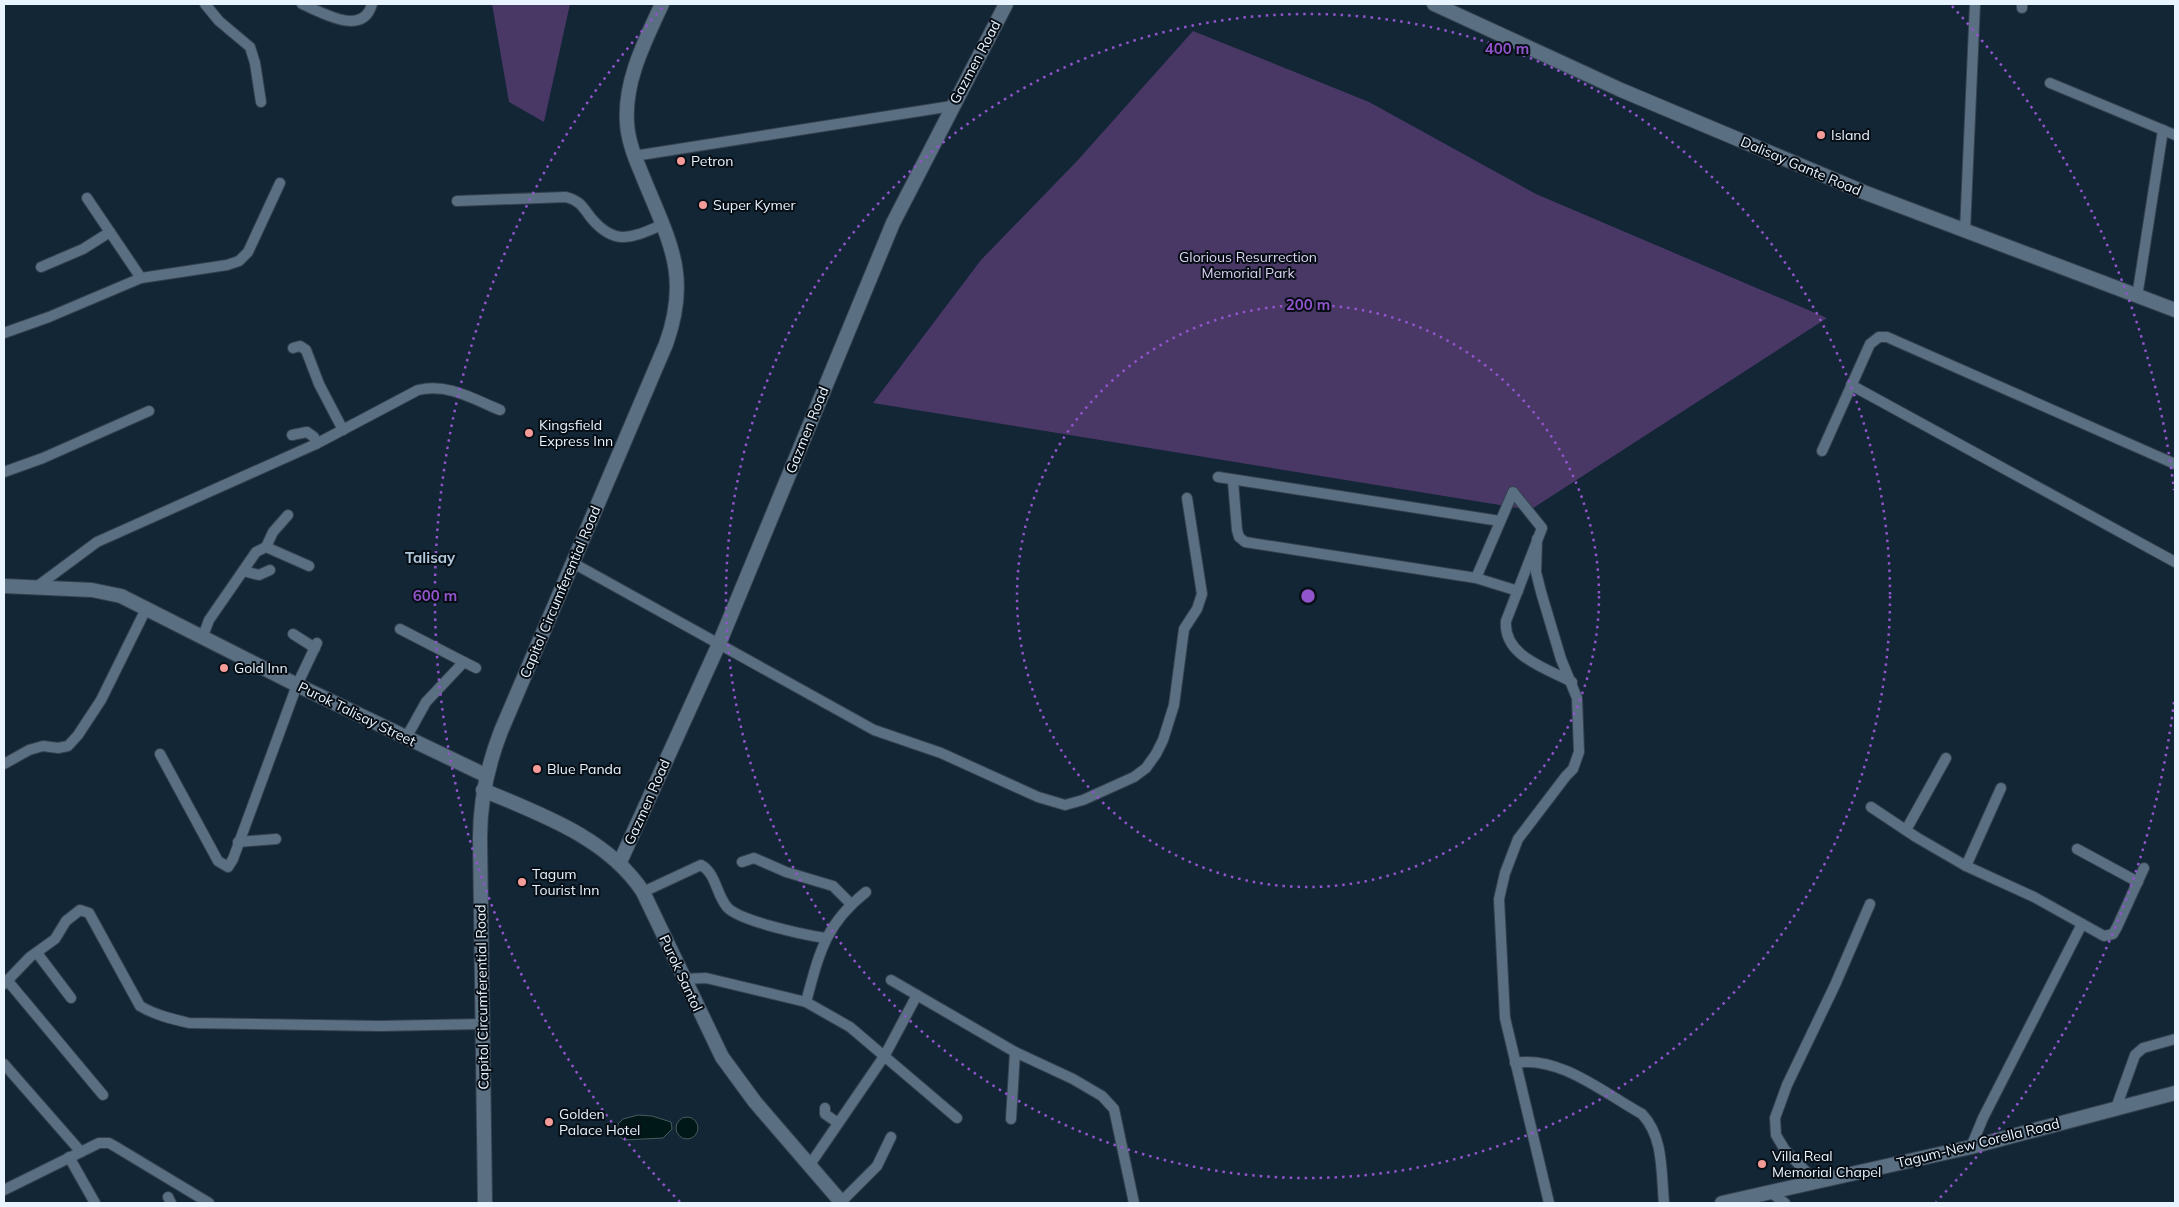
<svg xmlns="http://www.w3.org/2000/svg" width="2179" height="1207" font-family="Mulish,sans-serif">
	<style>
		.green { fill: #493866 }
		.water { fill: #001918; stroke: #465b5d }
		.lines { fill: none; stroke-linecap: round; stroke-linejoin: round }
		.street-casing { stroke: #34414f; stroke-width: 12 }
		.secondary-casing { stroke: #34414f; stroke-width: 16 }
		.street { stroke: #5a6f82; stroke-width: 10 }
		.secondary { stroke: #5a6f82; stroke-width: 14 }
		.ring { fill: none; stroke: #9154cc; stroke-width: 2.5; stroke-dasharray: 2.5 5 }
		.poi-dot { fill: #f59b98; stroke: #070e15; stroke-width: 2 }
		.labels { text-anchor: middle; stroke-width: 4; stroke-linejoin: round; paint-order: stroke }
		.street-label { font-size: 14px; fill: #e8f4ff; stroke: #070e15 }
		.poi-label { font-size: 14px; fill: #e8f4ff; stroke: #070e15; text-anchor: start }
		.park-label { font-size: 14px; fill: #ddd2f4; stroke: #070e15 }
		.neighbourhood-label { font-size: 15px; font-weight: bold; fill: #b0c8dc; stroke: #070e15 }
		.centre { fill: #9154cc; stroke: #070e15; stroke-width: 2.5 }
		.ring-label { font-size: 15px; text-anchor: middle; font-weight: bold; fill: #9154cc; stroke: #070e15; stroke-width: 4; stroke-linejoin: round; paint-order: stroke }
	</style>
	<rect width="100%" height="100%" fill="#132636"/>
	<g class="green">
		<polygon points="492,4 570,4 544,122 509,102"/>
		<polygon points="1193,31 1369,102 1536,194 1827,318 1530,510 873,403 981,260 1078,160"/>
	</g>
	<g class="water">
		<polygon points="638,1115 652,1116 671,1122 672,1129 663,1138 624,1140 618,1135 618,1124 623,1119"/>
		<circle cx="687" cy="1128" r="11"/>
	</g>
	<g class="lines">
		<g class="street-casing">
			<g id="street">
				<polyline points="205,4 219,21 250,47 255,63 261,102"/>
				<path d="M302 4C323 13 363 37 372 4"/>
				<polyline points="2022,8 2022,4"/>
				<polyline points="2050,83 2175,135"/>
				<polyline points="634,156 952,106"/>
				<polyline points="87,198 141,278"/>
				<path d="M457 201 566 197C581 201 583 208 592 219 616 247 633 237 662 225"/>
				<polyline points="1965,231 1975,4"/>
				<polyline points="41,267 83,249 110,232"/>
				<polyline points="2137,297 2163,130"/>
				<polyline points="4,333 49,317 141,278 227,265 239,261 248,252 280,183"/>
				<polyline points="293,348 300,346 306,350 319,384 343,430"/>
				<polyline points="1851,385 2175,562"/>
				<polyline points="292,435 307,432 314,437 316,444"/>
				<polyline points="1822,451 1870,344 1879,337 1887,337 2175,464"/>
				<polyline points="4,472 43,458 149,411"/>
				<polyline points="1218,477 1500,521"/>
				<polyline points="1233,481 1237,530 1239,537 1245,542 1476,578 1518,591"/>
				<polyline points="1537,539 1536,572 1541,592 1561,659 1577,698 1579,752 1573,769 1566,776 1518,839 1505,873 1499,899 1505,1018 1549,1203"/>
				<polyline points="266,547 273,532 288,515"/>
				<polyline points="573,563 874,730 941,753 1038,797 1065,805 1083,800 1134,777 1146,768 1156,754 1163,740 1174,705 1184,629 1197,609 1202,594 1187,498"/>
				<polyline points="243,571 259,575 270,570"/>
				<path d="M1476 578 1513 492 1542 528 1506 621C1503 656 1546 668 1572 682"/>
				<path d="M35 588 97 542 316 444 418 390C448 383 473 399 500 410"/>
				<polyline points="400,629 464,662"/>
				<polyline points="293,634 315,648"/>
				<polyline points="203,636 209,620 256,552 266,547 309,566"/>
				<polyline points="406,738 426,702 461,665 464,662 476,668"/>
				<polyline points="160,754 218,861 228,867 233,859 297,685 317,643"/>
				<polyline points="4,764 29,750 43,746 58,748 68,746 78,735 101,700 147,607"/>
				<polyline points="1871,807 1916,837 1966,866 2034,897 2104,936 2113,934 2117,927 2144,868"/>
				<polyline points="1906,830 1946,758"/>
				<polyline points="238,842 276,839"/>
				<polyline points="2077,849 2138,882"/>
				<polyline points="742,862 754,858 786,872 833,886 851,904"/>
				<polyline points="1966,866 2001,788"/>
				<path d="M643 892 701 865C716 873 716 894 727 907 739 921 805 935 825 938"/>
				<polyline points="37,953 71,998"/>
				<polyline points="684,979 706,978 806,1002 850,1027 957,1118"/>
				<polyline points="7,980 103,1095"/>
				<polyline points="891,980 1015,1052 1073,1079 1102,1096 1114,1109 1134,1203"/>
				<path d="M4 984 30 957 55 939 66 921 80 910 89 913 140 1006C155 1015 172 1019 189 1023L380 1026 482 1024"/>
				<path d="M806 1002C819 954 825 924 866 892"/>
				<path d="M1515 1063C1559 1055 1604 1093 1642 1114 1664 1137 1661 1173 1664 1203"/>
				<polyline points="4,1064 81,1152"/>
				<polyline points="825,1108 825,1114 838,1123"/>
				<polyline points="2116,1108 2135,1055 2143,1048 2175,1039"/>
				<polyline points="1011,1119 1015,1052"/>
				<polyline points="1971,1147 1983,1118 2082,924"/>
				<polyline points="69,1157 95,1203"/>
				<polyline points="809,1166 885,1055 917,995"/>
				<polyline points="1816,1182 1785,1150 1776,1135 1775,1118 1787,1085 1835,985 1870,904"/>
				<polyline points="4,1190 99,1143 109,1143 116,1147 209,1203"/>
				<polyline points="1770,1192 1785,1203"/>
				<polyline points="168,1197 171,1203"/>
				<polyline points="841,1202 877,1166 891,1137"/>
			</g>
		</g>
		<g class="secondary-casing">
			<g id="secondary">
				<polyline points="1434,4 1621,90 1866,193 2175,310"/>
				<polyline points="4,586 92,590 121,596 297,685 485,775"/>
				<path d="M483 790C540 814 608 838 643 892L722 1057 755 1102 842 1203"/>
				<polyline points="620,862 719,644 893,223 1006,4"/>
				<path d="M485 1203 480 838C480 800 487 767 501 731L666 344C691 275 669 241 643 177 636 160 628 142 627 123 624 81 645 41 662 4"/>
				<polyline points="1722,1203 1971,1147 2175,1093"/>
			</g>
		</g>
		<use href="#street" class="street"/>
		<use href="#secondary" class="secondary"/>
	</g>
	<g class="ring">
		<circle cx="1308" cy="596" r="291"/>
		<circle cx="1308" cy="596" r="582"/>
		<path d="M2174 702A873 873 0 0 1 1936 1202M680 1202A873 873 0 0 1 664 6M1952 6A873 873 0 0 1 2174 490"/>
	</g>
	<g class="poi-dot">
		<circle cx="1821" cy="135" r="5"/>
		<circle cx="681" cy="161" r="5"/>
		<circle cx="703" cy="205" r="5"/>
		<circle cx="529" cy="433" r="5"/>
		<circle cx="224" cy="668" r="5"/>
		<circle cx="537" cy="769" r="5"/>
		<circle cx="522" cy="882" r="5"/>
		<circle cx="549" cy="1122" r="5"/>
		<circle cx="1762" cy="1164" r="5"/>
	</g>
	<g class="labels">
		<g class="street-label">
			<text transform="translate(975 62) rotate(-62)" y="5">Gazmen Road</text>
			<text transform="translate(1801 166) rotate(23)" y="5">Dalisay Gante Road</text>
			<text transform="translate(807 430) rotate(-68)" y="5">Gazmen Road</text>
			<text transform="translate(560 592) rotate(-67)" y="5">Capitol Circumferential Road</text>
			<text transform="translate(357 714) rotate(26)" y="5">Purok Talisay Street</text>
			<text transform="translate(647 802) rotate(-66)" y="5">Gazmen Road</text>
			<text transform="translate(681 973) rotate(65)" y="5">Purok Santol</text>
			<text transform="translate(482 997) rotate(-91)" y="5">Capitol Circumferential Road</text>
			<text transform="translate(1978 1143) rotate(-14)" y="5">Tagum-New Corella Road</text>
		</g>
		<g class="poi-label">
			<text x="1831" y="140">Island</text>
			<text x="691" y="166">Petron</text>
			<text x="713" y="210">Super Kymer</text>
			<text x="539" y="430">Kingsfield<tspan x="539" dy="16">Express Inn</tspan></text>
			<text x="234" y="673">Gold Inn</text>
			<text x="547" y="774">Blue Panda</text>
			<text x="532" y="879">Tagum<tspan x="532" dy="16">Tourist Inn</tspan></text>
			<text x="559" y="1119">Golden<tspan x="559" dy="16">Palace Hotel</tspan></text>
			<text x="1772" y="1161">Villa Real<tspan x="1772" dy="16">Memorial Chapel</tspan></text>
		</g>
		<g class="park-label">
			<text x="1248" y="262">Glorious Resurrection<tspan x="1248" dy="16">Memorial Park</tspan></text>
		</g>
		<g class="neighbourhood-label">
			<text x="430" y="563">Talisay</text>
		</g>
	</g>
	<circle cx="1308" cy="596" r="8" class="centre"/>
	<g class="ring-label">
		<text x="1507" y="54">400 m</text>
		<text x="1308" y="310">200 m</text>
		<text x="435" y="601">600 m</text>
	</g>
	<rect width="2179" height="1207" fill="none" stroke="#e8f4ff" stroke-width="10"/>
</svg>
